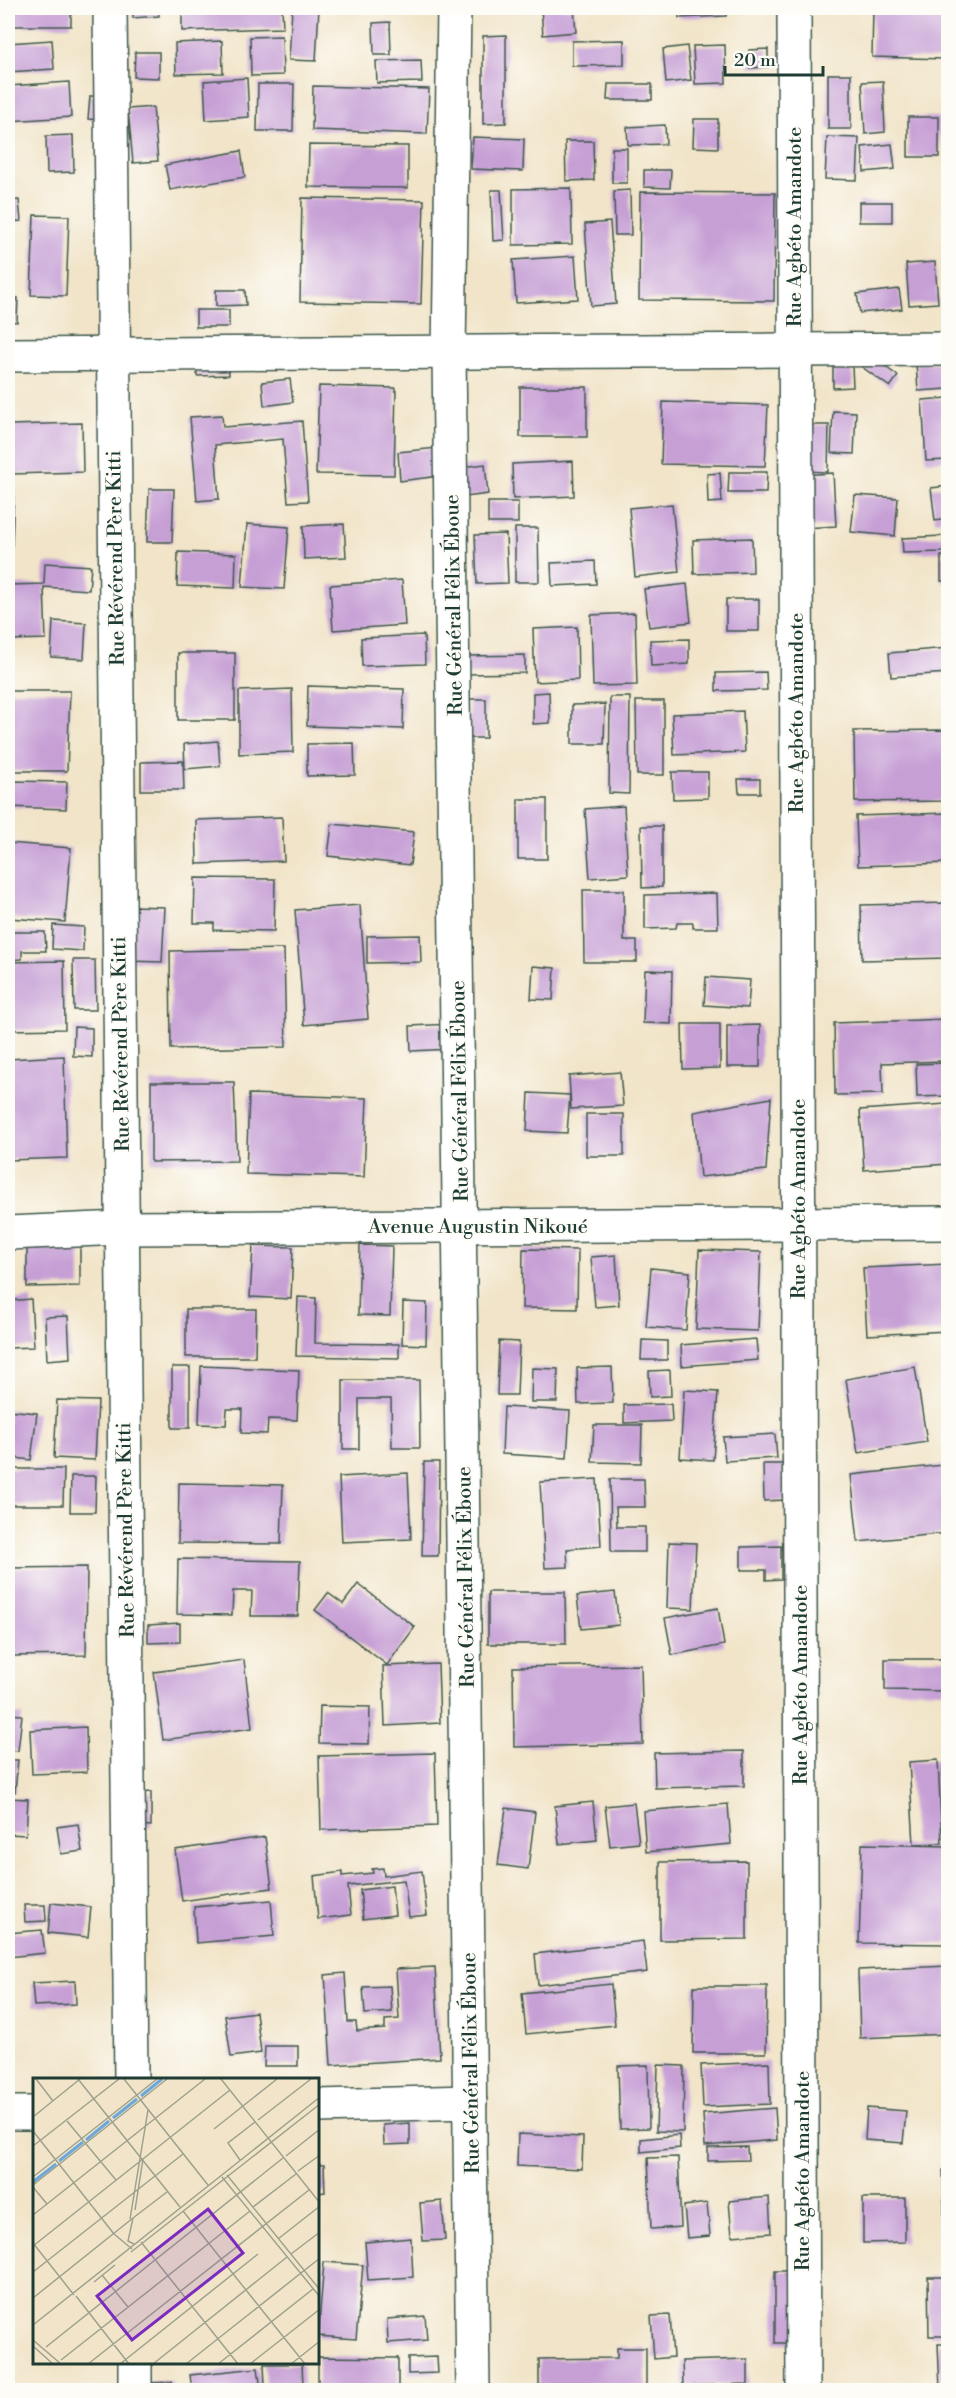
<svg xmlns="http://www.w3.org/2000/svg" width="956" height="2398" font-family="'Libre Bodoni',serif">
	<style>
		.building { fill: #c69fd5 }
		.lines { fill: none; stroke-linecap: round; stroke-linejoin: round }
		.street-casing { stroke: #3e564a; stroke-width: 36 }
		.secondary-casing { stroke: #3e564a; stroke-width: 36 }
		.street { stroke: #fff; stroke-width: 33 }
		.secondary { stroke: #fff; stroke-width: 33 }
		.labels { text-anchor: middle; stroke-width: 4.5; stroke-linejoin: round; paint-order: stroke }
		.street-label { font-size: 20px; fill: #1f3d34; stroke: #fdfcf7 }
		.inset-river { fill: none; stroke: #6da8dd; stroke-width: 3 }
		.inset-road { fill: none; stroke: #9da18d; stroke-width: 1.5 }
		.view { fill: #7b2cbf; fill-opacity: 0.15; stroke: #7b2cbf; stroke-width: 3 }
		.inset-edge { fill: none; stroke: #1f3d34; stroke-width: 3 }
	</style>
	<rect width="100%" height="100%" fill="#fdfcf7"/>
	<filter id="ink" filterUnits="userSpaceOnUse"><feTurbulence type="fractalNoise" baseFrequency=".0167" numOctaves="2"/><feDisplacementMap in="SourceGraphic" scale="12" xChannelSelector="R" yChannelSelector="G"/><feConvolveMatrix kernelMatrix="1 2 1 2 8 2 1 2 1" color-interpolation-filters="sRGB"/></filter>
	<filter id="wash" filterUnits="userSpaceOnUse"><feTurbulence type="fractalNoise" baseFrequency=".008" numOctaves="4" result="noise"/><feDisplacementMap in="SourceGraphic" scale="24" xChannelSelector="R" yChannelSelector="G"/><feGaussianBlur stdDeviation="1.35" result="paint"/><feColorMatrix in="noise" values="0 0 0 0 0 0 0 0 0 0 0 0 0 0 0 0 0 1.4 0 .05"/><feComposite in="paint" operator="in"/></filter>
	<g filter="url(#wash)">
		<rect width="100%" height="100%" fill="#f1e4c8"/>
		<g id="blocks">
			<g class="building">
				<rect x="8" y="8" width="63" height="18"/>
				<polygon points="133,8 158,8 159,16 133,18"/>
				<polygon points="182,8 282,8 283,28 182,31"/>
				<polygon points="292,8 319,8 316,61 289,60"/>
				<polygon points="482,8 504,8 504,13 482,12"/>
				<polygon points="541,8 574,8 576,32 543,35"/>
				<polygon points="679,8 726,8 726,16 679,18"/>
				<polygon points="873,8 947,8 946,59 872,57"/>
				<polygon points="390,22 391,55 374,55 373,23"/>
				<polygon points="506,35 506,123 483,124 483,36"/>
				<polygon points="282,36 283,75 251,76 250,37"/>
				<polygon points="52,40 54,69 8,72 8,43"/>
				<polygon points="624,40 624,65 572,66 572,41"/>
				<polygon points="222,41 223,73 176,74 175,43"/>
				<polygon points="725,45 726,83 695,84 693,46"/>
				<polygon points="687,46 691,80 666,83 663,49"/>
				<polygon points="768,49 768,67 750,68 749,50"/>
				<polygon points="135,52 159,52 159,78 134,77"/>
				<polygon points="421,60 422,82 377,83 376,61"/>
				<rect x="828" y="74" width="23" height="55"/>
				<polygon points="247,78 249,117 206,120 204,81"/>
				<polygon points="883,81 885,132 865,134 862,82"/>
				<polygon points="69,82 71,117 8,121 8,86"/>
				<polygon points="258,84 294,84 293,131 257,131"/>
				<polygon points="608,84 652,84 652,100 607,100"/>
				<polygon points="313,86 429,89 427,134 312,130"/>
				<polygon points="90,96 100,96 99,120 88,119"/>
				<polygon points="153,107 158,161 133,163 128,109"/>
				<rect x="908" y="117" width="31" height="40"/>
				<polygon points="694,119 718,119 718,148 693,147"/>
				<polygon points="665,125 666,144 628,145 627,127"/>
				<polygon points="73,135 74,172 47,173 46,136"/>
				<polygon points="473,137 524,139 523,171 471,169"/>
				<polygon points="827,137 859,138 857,180 825,179"/>
				<polygon points="565,141 593,141 594,180 566,181"/>
				<polygon points="892,144 895,169 864,172 862,147"/>
				<polygon points="309,145 408,146 408,188 308,187"/>
				<rect x="612" y="148" width="15" height="35"/>
				<polygon points="241,151 245,177 170,190 165,165"/>
				<polygon points="644,170 671,170 670,188 644,187"/>
				<polygon points="571,188 572,244 513,245 513,189"/>
				<polygon points="491,190 501,190 504,240 493,241"/>
				<polygon points="630,190 631,235 615,235 614,191"/>
				<polygon points="640,192 775,193 774,301 639,300"/>
				<polygon points="302,198 424,200 421,304 300,302"/>
				<polygon points="19,200 21,221 8,222 8,201"/>
				<rect x="859" y="202" width="33" height="20"/>
				<polygon points="34,215 69,216 66,296 31,295"/>
				<polygon points="610,222 616,304 591,306 585,224"/>
				<polygon points="575,256 578,299 516,303 513,260"/>
				<polygon points="935,262 938,303 909,305 906,264"/>
				<polygon points="899,289 902,309 860,313 857,294"/>
				<polygon points="216,290 245,290 246,305 216,306"/>
				<polygon points="8,298 18,298 17,322 8,321"/>
				<rect x="196" y="310" width="33" height="17"/>
				<polygon points="870,356 898,376 890,387 862,367"/>
				<polygon points="228,360 229,375 197,376 197,362"/>
				<polygon points="948,362 948,389 918,391 916,363"/>
				<polygon points="833,366 852,366 853,387 833,388"/>
				<polygon points="290,379 293,402 264,406 262,382"/>
				<polygon points="319,386 396,388 394,475 316,474"/>
				<rect x="520" y="387" width="67" height="50"/>
				<polygon points="948,398 948,460 926,461 922,400"/>
				<polygon points="663,402 768,405 765,466 661,464"/>
				<polygon points="833,411 856,412 854,454 831,453"/>
				<polygon points="222,415 223,427 302,421 308,501 288,502 283,439 215,445 219,499 197,501 190,417"/>
				<polygon points="82,423 83,472 11,474 10,425"/>
				<polygon points="805,425 829,425 828,472 803,471"/>
				<polygon points="437,448 440,476 400,481 398,452"/>
				<polygon points="573,461 574,496 513,499 512,464"/>
				<polygon points="485,464 488,494 458,498 455,468"/>
				<polygon points="729,472 767,472 766,493 728,493"/>
				<polygon points="720,473 722,502 708,503 707,474"/>
				<polygon points="833,473 836,526 805,528 802,475"/>
				<polygon points="948,486 948,519 935,521 931,488"/>
				<polygon points="149,489 174,489 172,542 147,542"/>
				<polygon points="8,490 14,490 11,575 8,574"/>
				<polygon points="855,495 898,498 895,536 851,532"/>
				<rect x="488" y="502" width="30" height="21"/>
				<polygon points="672,504 679,572 635,577 629,508"/>
				<polygon points="247,524 289,527 284,589 242,587"/>
				<polygon points="344,524 346,557 304,559 303,526"/>
				<polygon points="515,528 538,528 539,582 515,582"/>
				<polygon points="506,534 508,583 477,584 475,535"/>
				<polygon points="943,536 944,552 903,553 902,538"/>
				<polygon points="752,538 753,572 694,574 693,540"/>
				<polygon points="178,552 236,554 235,588 177,586"/>
				<rect x="941" y="556" width="7" height="25"/>
				<polygon points="595,561 596,584 552,586 551,563"/>
				<polygon points="45,563 91,566 89,590 44,587 46,639 8,640 8,585 44,584"/>
				<polygon points="402,580 405,625 333,630 330,585"/>
				<polygon points="687,584 691,622 649,627 644,589"/>
				<rect x="726" y="599" width="33" height="32"/>
				<polygon points="635,613 637,685 593,686 591,615"/>
				<polygon points="53,621 86,623 84,659 51,657"/>
				<polygon points="577,627 578,680 535,682 533,629"/>
				<polygon points="424,635 425,664 362,666 361,638"/>
				<polygon points="689,639 689,664 651,666 650,640"/>
				<polygon points="948,648 948,673 891,677 889,653"/>
				<rect x="178" y="653" width="57" height="67"/>
				<polygon points="525,655 525,673 464,674 464,656"/>
				<polygon points="766,672 767,690 716,691 716,673"/>
				<polygon points="308,686 404,689 403,729 307,726"/>
				<polygon points="292,689 293,752 239,754 239,691"/>
				<polygon points="8,691 70,691 67,771 8,771"/>
				<polygon points="549,692 550,723 533,724 533,693"/>
				<polygon points="610,697 630,697 629,794 609,793"/>
				<rect x="469" y="699" width="17" height="39"/>
				<polygon points="636,701 664,701 664,775 637,775"/>
				<polygon points="605,704 604,744 572,744 572,705"/>
				<polygon points="743,711 745,752 674,755 672,714"/>
				<polygon points="948,730 948,801 855,802 854,731"/>
				<polygon points="218,741 220,766 185,769 184,744"/>
				<polygon points="354,743 355,775 307,776 307,744"/>
				<polygon points="183,761 184,790 141,790 141,762"/>
				<polygon points="672,772 708,772 708,798 673,799"/>
				<polygon points="738,779 760,779 760,793 739,793"/>
				<polygon points="8,781 67,782 66,809 8,807"/>
				<rect x="518" y="799" width="29" height="60"/>
				<polygon points="624,806 628,875 590,878 585,809"/>
				<polygon points="948,813 948,863 858,866 856,816"/>
				<polygon points="282,817 284,861 197,864 196,820"/>
				<polygon points="332,824 414,832 410,865 328,856"/>
				<polygon points="641,826 662,826 662,887 642,888"/>
				<polygon points="8,843 71,848 65,922 8,918"/>
				<polygon points="195,878 275,879 274,931 214,930 214,923 194,923"/>
				<polygon points="583,890 624,890 624,941 637,941 637,962 584,962"/>
				<polygon points="717,893 718,928 693,928 693,923 677,923 676,928 645,929 645,895"/>
				<polygon points="948,903 948,958 862,960 861,905"/>
				<polygon points="360,905 368,1019 304,1025 295,910"/>
				<polygon points="131,906 165,907 162,962 128,961"/>
				<polygon points="53,925 84,927 83,951 52,949"/>
				<polygon points="8,932 45,932 46,951 22,951 22,959 8,960"/>
				<polygon points="420,935 421,962 367,963 367,936"/>
				<polygon points="284,949 286,1047 171,1049 170,951"/>
				<polygon points="73,960 95,960 96,1010 74,1010"/>
				<polygon points="64,961 65,1029 8,1030 8,962"/>
				<polygon points="533,966 555,968 553,1000 531,999"/>
				<polygon points="645,970 672,971 671,1024 643,1023"/>
				<polygon points="706,977 750,980 748,1008 704,1005"/>
				<polygon points="948,1019 948,1061 882,1063 883,1094 835,1095 834,1023"/>
				<polygon points="451,1024 452,1049 411,1051 410,1026"/>
				<polygon points="682,1024 720,1024 720,1068 683,1069"/>
				<polygon points="760,1025 760,1067 727,1067 727,1026"/>
				<polygon points="74,1027 92,1028 92,1057 73,1056"/>
				<polygon points="64,1056 67,1158 8,1160 8,1059"/>
				<polygon points="948,1063 948,1096 917,1097 916,1064"/>
				<polygon points="620,1072 623,1106 571,1109 569,1076"/>
				<polygon points="151,1082 234,1082 237,1161 151,1162"/>
				<polygon points="529,1093 570,1095 567,1133 527,1131"/>
				<polygon points="249,1094 367,1098 364,1177 246,1174"/>
				<polygon points="771,1098 766,1170 700,1177 694,1112"/>
				<polygon points="946,1104 948,1164 864,1170 860,1110"/>
				<rect x="586" y="1114" width="38" height="42"/>
				<polygon points="80,1241 80,1286 27,1287 27,1242"/>
				<polygon points="360,1245 392,1246 390,1316 358,1315"/>
				<polygon points="253,1246 293,1247 291,1299 250,1297"/>
				<polygon points="523,1249 578,1250 577,1309 522,1308"/>
				<polygon points="699,1250 761,1252 758,1331 696,1329"/>
				<polygon points="616,1255 619,1305 595,1307 591,1257"/>
				<polygon points="948,1264 948,1331 867,1335 863,1268"/>
				<polygon points="651,1268 690,1272 686,1330 646,1327"/>
				<polygon points="298,1297 316,1298 315,1343 399,1344 399,1358 296,1356"/>
				<polygon points="31,1299 34,1347 8,1348 8,1301"/>
				<polygon points="403,1302 427,1303 426,1345 402,1344"/>
				<polygon points="186,1309 256,1309 255,1357 186,1357"/>
				<polygon points="68,1316 70,1358 47,1360 45,1317"/>
				<polygon points="756,1339 758,1360 682,1366 681,1345"/>
				<polygon points="642,1340 667,1341 667,1360 641,1360"/>
				<polygon points="499,1341 519,1342 517,1395 497,1395"/>
				<polygon points="201,1366 299,1370 297,1420 268,1419 267,1434 241,1433 242,1409 227,1409 226,1425 199,1424"/>
				<rect x="172" y="1367" width="18" height="61"/>
				<polygon points="612,1367 613,1403 578,1404 577,1368"/>
				<polygon points="915,1367 927,1442 858,1453 846,1379"/>
				<polygon points="532,1368 558,1369 557,1402 531,1402"/>
				<polygon points="670,1370 671,1396 650,1397 649,1371"/>
				<polygon points="343,1380 419,1380 420,1448 392,1448 391,1399 359,1399 359,1449 343,1449"/>
				<polygon points="684,1390 718,1392 713,1460 680,1458"/>
				<polygon points="57,1400 98,1401 95,1460 54,1458"/>
				<polygon points="671,1404 672,1421 624,1423 624,1405"/>
				<polygon points="504,1407 570,1411 567,1458 502,1454"/>
				<polygon points="8,1410 37,1413 31,1460 8,1457"/>
				<polygon points="594,1425 642,1425 641,1463 592,1462"/>
				<polygon points="775,1434 777,1458 725,1461 723,1437"/>
				<polygon points="424,1462 439,1462 438,1556 422,1556"/>
				<polygon points="763,1464 784,1464 785,1500 764,1501"/>
				<polygon points="942,1465 948,1533 858,1542 851,1475"/>
				<polygon points="8,1469 64,1469 63,1505 8,1505"/>
				<polygon points="408,1473 411,1539 342,1542 339,1477"/>
				<polygon points="71,1476 96,1476 95,1512 70,1512"/>
				<polygon points="597,1479 601,1546 567,1549 568,1567 545,1568 540,1482"/>
				<polygon points="610,1479 644,1479 645,1507 616,1507 617,1527 645,1527 645,1552 611,1552"/>
				<polygon points="179,1483 283,1485 281,1544 178,1543"/>
				<polygon points="669,1542 696,1543 693,1609 667,1608"/>
				<polygon points="781,1546 781,1579 766,1580 766,1570 741,1570 741,1547"/>
				<polygon points="178,1559 300,1561 298,1616 251,1616 252,1591 233,1591 232,1615 177,1614"/>
				<polygon points="87,1567 86,1655 8,1656 8,1568"/>
				<polygon points="358,1584 415,1627 387,1665 315,1610 328,1593 343,1604"/>
				<polygon points="488,1592 565,1592 566,1644 488,1644"/>
				<polygon points="615,1592 619,1625 581,1629 577,1596"/>
				<polygon points="718,1608 724,1645 672,1655 665,1618"/>
				<polygon points="180,1623 180,1642 148,1643 148,1625"/>
				<polygon points="885,1659 948,1659 948,1691 885,1690"/>
				<polygon points="244,1660 252,1728 163,1740 154,1672"/>
				<polygon points="438,1664 440,1723 385,1726 383,1666"/>
				<polygon points="641,1665 643,1744 514,1747 513,1667"/>
				<polygon points="320,1706 370,1707 369,1744 319,1743"/>
				<polygon points="8,1714 22,1715 18,1751 8,1750"/>
				<polygon points="86,1727 87,1772 32,1774 30,1730"/>
				<polygon points="744,1751 744,1786 655,1788 654,1753"/>
				<polygon points="435,1753 437,1826 321,1830 319,1756"/>
				<polygon points="8,1760 18,1760 15,1792 8,1791"/>
				<polygon points="938,1760 942,1843 914,1844 909,1762"/>
				<polygon points="943,1771 948,1771 948,1839 946,1839"/>
				<polygon points="151,1792 151,1826 138,1825 138,1793"/>
				<polygon points="8,1798 28,1799 26,1835 8,1834"/>
				<polygon points="593,1802 597,1840 559,1844 555,1806"/>
				<polygon points="634,1803 639,1843 610,1846 605,1806"/>
				<polygon points="728,1804 731,1844 646,1852 643,1811"/>
				<polygon points="506,1808 535,1812 528,1869 498,1865"/>
				<polygon points="78,1824 82,1851 61,1854 57,1827"/>
				<polygon points="265,1837 272,1888 182,1901 175,1850"/>
				<polygon points="862,1844 948,1846 948,1944 859,1943"/>
				<polygon points="747,1861 747,1939 660,1940 660,1862"/>
				<polygon points="383,1868 384,1876 422,1871 427,1915 409,1917 404,1880 348,1886 351,1915 318,1919 314,1876 342,1872 342,1876 373,1873 372,1869"/>
				<polygon points="392,1886 395,1915 363,1919 360,1890"/>
				<polygon points="271,1900 274,1936 196,1943 194,1907"/>
				<polygon points="51,1903 91,1907 88,1937 48,1933"/>
				<polygon points="24,1905 45,1905 46,1921 25,1922"/>
				<polygon points="42,1930 45,1953 8,1957 8,1933"/>
				<polygon points="643,1941 647,1972 538,1985 535,1954"/>
				<polygon points="948,1966 948,2034 860,2038 858,1970"/>
				<polygon points="435,1967 440,2058 331,2065 325,1975 345,1973 348,2022 356,2022 357,2031 385,2029 385,2020 399,2019 396,1969"/>
				<polygon points="75,1981 76,2004 34,2006 32,1983"/>
				<polygon points="611,1984 615,2025 526,2034 522,1993"/>
				<polygon points="390,1986 392,2012 365,2014 363,1987"/>
				<polygon points="694,1986 767,1986 766,2053 693,2053"/>
				<polygon points="256,2012 261,2053 231,2057 225,2016"/>
				<polygon points="265,2046 298,2046 298,2066 264,2066"/>
				<polygon points="769,2062 770,2104 703,2107 701,2065"/>
				<polygon points="648,2065 649,2128 620,2129 618,2066"/>
				<polygon points="658,2065 684,2066 683,2132 656,2131"/>
				<polygon points="775,2108 777,2140 705,2146 703,2114"/>
				<polygon points="867,2108 906,2111 903,2143 865,2140"/>
				<polygon points="410,2123 410,2144 384,2145 383,2125"/>
				<polygon points="518,2134 583,2137 582,2169 517,2166"/>
				<polygon points="679,2135 680,2148 641,2152 641,2139"/>
				<polygon points="747,2147 748,2160 708,2161 708,2148"/>
				<polygon points="678,2157 681,2227 651,2229 648,2158"/>
				<polygon points="318,2165 324,2165 325,2192 318,2193"/>
				<polygon points="943,2170 948,2170 948,2257 945,2257"/>
				<polygon points="769,2197 771,2233 732,2236 729,2201"/>
				<polygon points="863,2198 905,2198 905,2242 863,2243"/>
				<polygon points="442,2201 445,2240 423,2241 420,2203"/>
				<polygon points="707,2203 710,2236 687,2238 684,2206"/>
				<polygon points="411,2238 413,2277 368,2280 365,2242"/>
				<polygon points="324,2262 363,2265 356,2339 318,2336"/>
				<rect x="775" y="2271" width="26" height="72"/>
				<polygon points="928,2277 948,2277 948,2336 929,2336"/>
				<polygon points="670,2315 673,2357 654,2359 651,2316"/>
				<polygon points="425,2316 427,2340 388,2343 387,2319"/>
				<polygon points="938,2344 948,2344 948,2390 940,2390"/>
				<polygon points="617,2348 646,2348 646,2390 539,2390 539,2359 617,2358"/>
				<polygon points="318,2357 398,2358 398,2390 318,2390"/>
				<polygon points="437,2357 438,2373 408,2374 408,2358"/>
				<polygon points="748,2359 748,2384 683,2386 682,2361"/>
				<polygon points="264,2364 302,2364 303,2385 265,2386"/>
				<polygon points="258,2368 261,2390 192,2390 190,2375"/>
				<polygon points="172,2382 172,2390 147,2390 146,2383"/>
			</g>
		</g>
	</g>
	<g filter="url(#ink)">
		<use href="#blocks" fill-opacity="0" stroke="#3e564a" stroke-width="1.5"/>
		<g class="lines">
			<g class="street-casing">
				<g id="street">
					<polyline points="110,8 131,2080"/>
					<polyline points="454,8 449,352 473,2390"/>
					<polyline points="794,8 803,2390"/>
					<polyline points="8,355 948,349"/>
					<polyline points="318,2106 470,2102"/>
					<polyline points="8,2113 34,2113"/>
					<polyline points="135,2364 135,2390"/>
				</g>
			</g>
			<g class="secondary-casing">
				<polyline id="secondary" points="8,1233 122,1228 948,1223"/>
			</g>
			<use href="#street" class="street"/>
			<use href="#secondary" class="secondary"/>
		</g>
	</g>
	<g class="labels">
		<g class="street-label">
			<text transform="translate(794 227) rotate(-90)" y="7">Rue Agbéto Amandote</text>
			<text transform="translate(115 558) rotate(-91)" y="7">Rue Révérend Père Kitti</text>
			<text transform="translate(453 605) rotate(-91)" y="7">Rue Général Félix Éboue</text>
			<text transform="translate(796 713) rotate(-90)" y="7">Rue Agbéto Amandote</text>
			<text transform="translate(120 1044) rotate(-91)" y="7">Rue Révérend Père Kitti</text>
			<text transform="translate(459 1091) rotate(-91)" y="7">Rue Général Félix Éboue</text>
			<text transform="translate(798 1199) rotate(-90)" y="7">Rue Agbéto Amandote</text>
			<text x="478" y="1233">Avenue Augustin Nikoué</text>
			<text transform="translate(125 1530) rotate(-91)" y="7">Rue Révérend Père Kitti</text>
			<text transform="translate(465 1577) rotate(-91)" y="7">Rue Général Félix Éboue</text>
			<text transform="translate(800 1685) rotate(-90)" y="7">Rue Agbéto Amandote</text>
			<text transform="translate(470 2063) rotate(-91)" y="7">Rue Général Félix Éboue</text>
			<text transform="translate(802 2171) rotate(-90)" y="7">Rue Agbéto Amandote</text>
		</g>
	</g>
	<g transform="translate(33 2078)">
		<rect width="286" height="286" fill="#f1e4c8"/>
		<path class="inset-river" d="M108 18 129 1M80 40 104 21M53 62 76 43M26 83 50 64M0 104 23 86"/>
		<path class="inset-road" d="M3 1 20 23M45 1 147 129M91 1 175 107M188 1 287 125M0 39 47 1M225 42 278 1M34 43 83 102M181 51 244 1M0 53 81 156M0 68 86 1M253 78 287 51M207 82 195 65 222 44M265 93 287 77M194 97 287 212M0 99 124 1M189 99 287 219M0 107 134 1M0 109 14 126M220 129 263 96M102 132 110 81M150 133 272 286M0 137 172 1M100 140 134 114M100 140 95 163 101 166M97 141 115 32M81 156 99 171M245 161 287 128M108 164 205 286M0 165 41 217M0 168 197 12M98 174 287 26M258 176 287 154M0 194 150 76M69 197 95 229M61 204 82 187M43 218 96 286M0 220 100 140M0 247 287 19M0 262 28 286M0 268 20 286M13 269 250 80M28 282 217 133M55 286 276 112M87 286 225 176M120 286 254 179M153 286 287 180M185 286 280 211M217 286 287 231M258 286 287 263"/>
		<path class="view" d="M175 131 210 175 99 262 64 218Z"/>
		<rect width="286" height="286" class="inset-edge"/>
	</g>
	<rect width="956" height="2398" fill="none" stroke="#fdfcf7" stroke-width="30"/>
	<path d="M725 66v9h98v-9" fill="none" stroke="#1f3d34" stroke-width="3"/>
	<text x="734" y="66" font-size="18" fill="#1f3d34" stroke="#fdfcf7" stroke-width="4.5" paint-order="stroke">20 m</text>
</svg>
